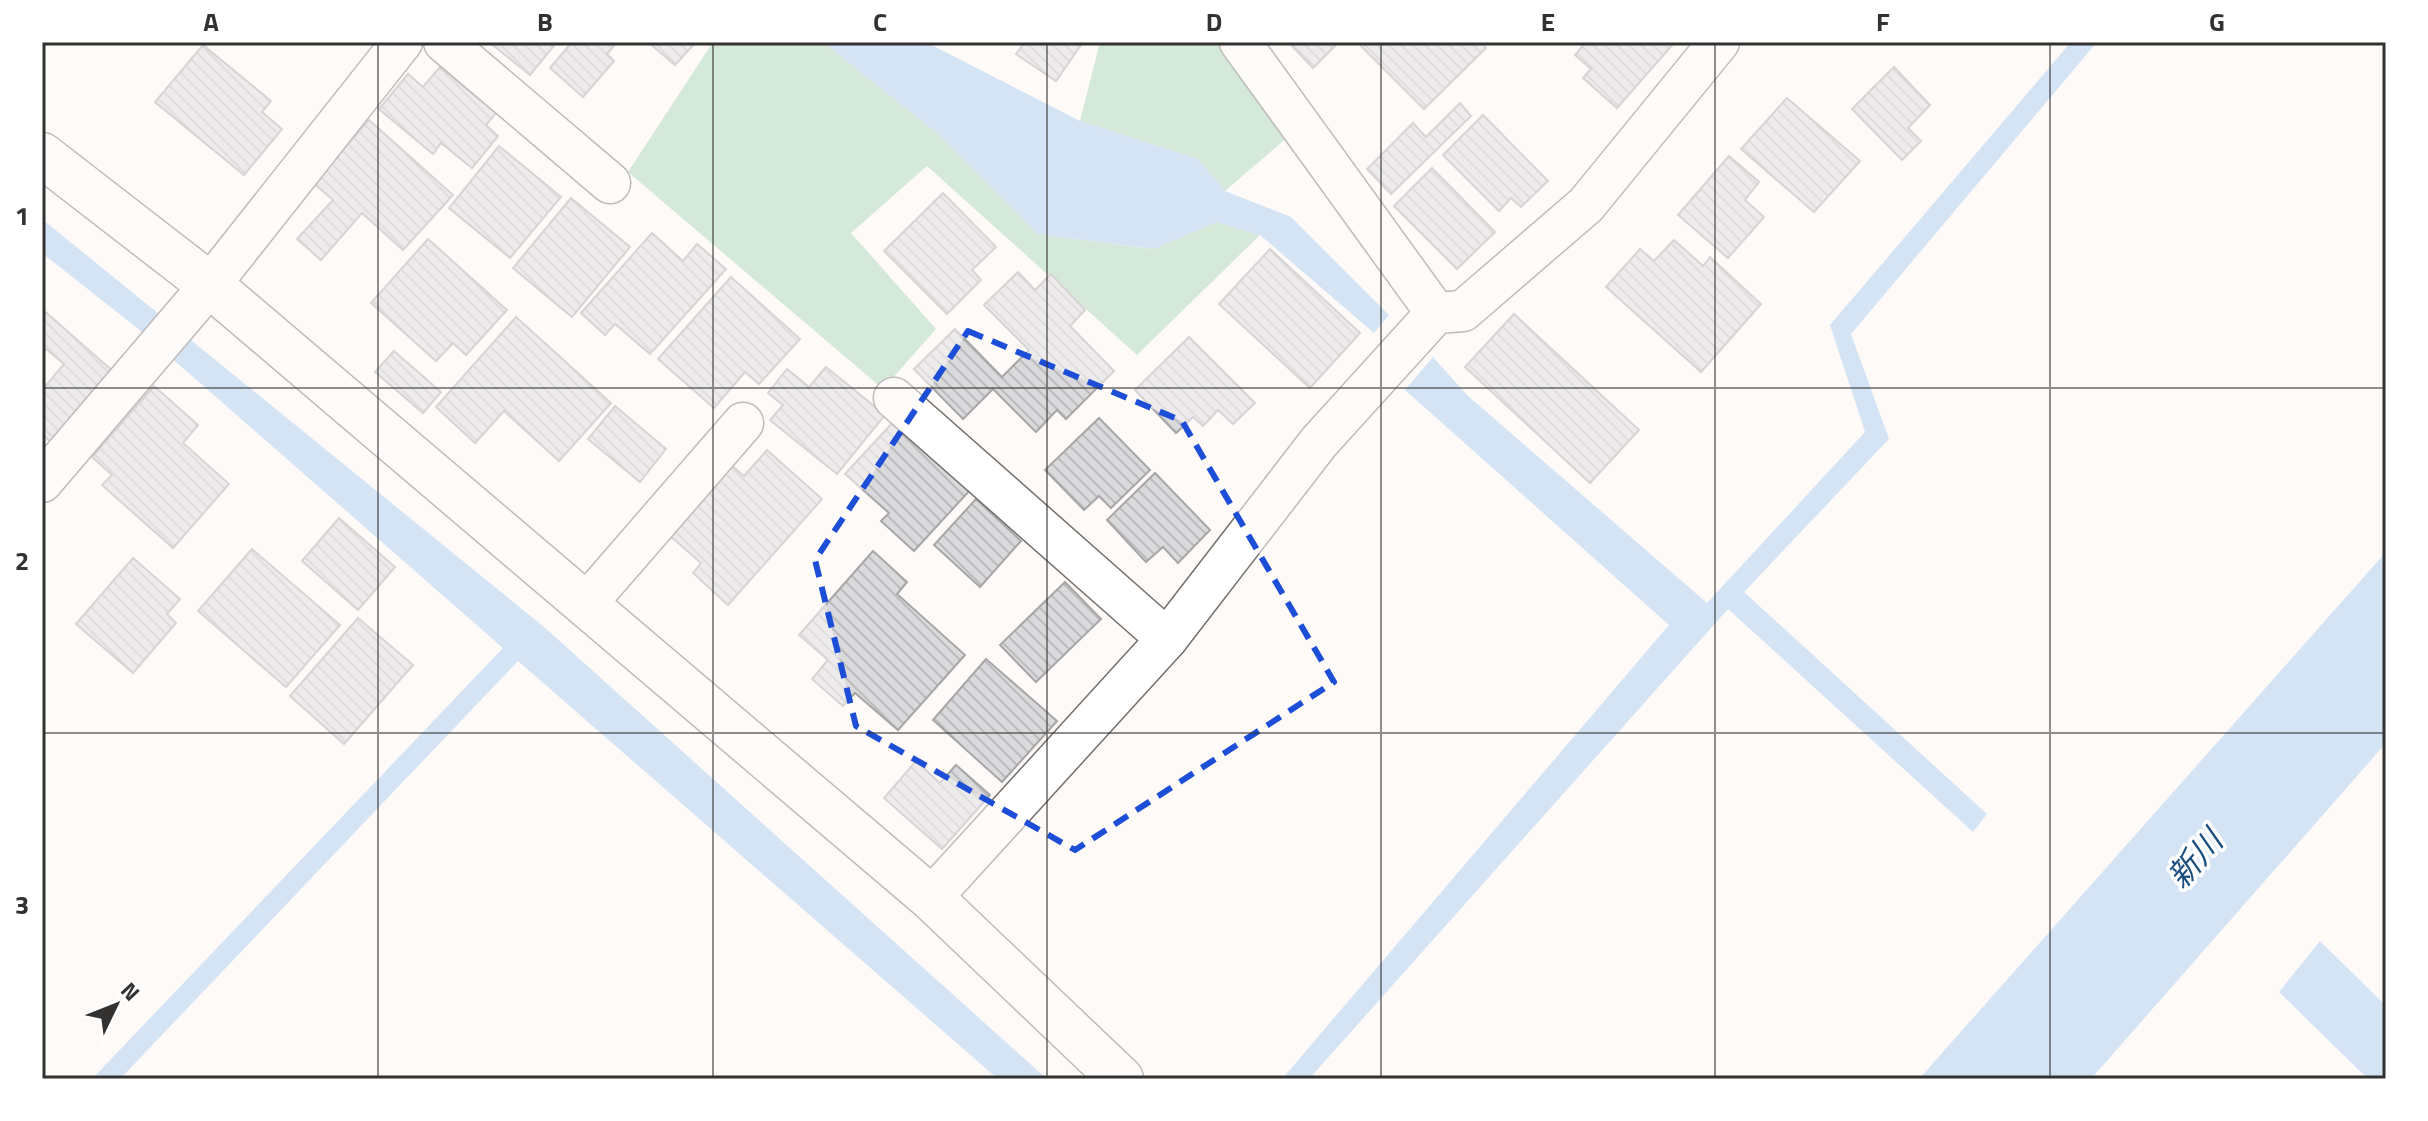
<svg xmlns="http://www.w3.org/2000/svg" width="2428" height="1121" font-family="'Titillium Web','Noto Sans JP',sans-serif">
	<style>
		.green { fill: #a2d4b4 }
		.water { fill: #a5c9f2 }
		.building { fill: url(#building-back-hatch); stroke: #a7a6a9; stroke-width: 2 }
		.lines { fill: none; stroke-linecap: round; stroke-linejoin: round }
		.minor-casing { stroke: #726f6c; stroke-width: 43 }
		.tertiary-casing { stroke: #726f6c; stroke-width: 47 }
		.minor { stroke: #fff; stroke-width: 40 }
		.tertiary { stroke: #fff; stroke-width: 44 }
		.marked { fill: none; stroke: #1d4ed8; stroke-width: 6; stroke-dasharray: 16 10; stroke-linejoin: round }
		.grid { fill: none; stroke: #333231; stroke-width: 2; stroke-opacity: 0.55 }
		.labels { text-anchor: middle; stroke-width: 7; stroke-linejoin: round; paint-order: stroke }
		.water-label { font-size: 32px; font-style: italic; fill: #1c4e80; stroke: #fff }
		.neatline { fill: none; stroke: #333231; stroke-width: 3 }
		.grid-label { font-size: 26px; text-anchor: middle; font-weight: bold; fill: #333231 }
	</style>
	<defs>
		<pattern id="building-back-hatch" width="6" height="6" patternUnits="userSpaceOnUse" patternTransform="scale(2)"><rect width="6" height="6" fill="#dad9dc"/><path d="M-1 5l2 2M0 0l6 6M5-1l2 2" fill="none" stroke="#bcbbbd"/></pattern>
	</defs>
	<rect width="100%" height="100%" fill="#fefaf7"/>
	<g class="green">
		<polygon points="713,42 823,42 942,137 1038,234 1153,249 1217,222 1260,235 1137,355 927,166 851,233 936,329 883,389 628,172"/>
		<polygon points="1100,42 1220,42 1290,135 1225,191 1198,159 1080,121"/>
	</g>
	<g class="water">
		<polygon points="823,42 926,42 1080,121 1198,159 1225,191 1291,217 1389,315 1374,333 1260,235 1217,222 1154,249 1038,234 942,137"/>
		<polygon points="2071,42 2097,42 1851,334 1889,439 1744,592 1987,814 1973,832 1728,609 1309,1079 1282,1079 1669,625 1405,390 1433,357 1467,395 1707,603 1865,432 1830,325"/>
		<polygon points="42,219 544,627 1047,1079 998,1079 518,661 120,1079 92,1079 503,648 136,327 42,253"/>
		<polygon points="2386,552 2386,743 2091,1079 1919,1079"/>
		<polygon points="2320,941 2386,1006 2386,1079 2368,1079 2279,992"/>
	</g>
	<g class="building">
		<polygon points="489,42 557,42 530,75"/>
		<polygon points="572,42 617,42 607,54 614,61 583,97 550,68"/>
		<polygon points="648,42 696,42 675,65"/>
		<polygon points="1025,42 1083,42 1056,81 1016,54"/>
		<polygon points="1296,42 1339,42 1313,68 1292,46"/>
		<polygon points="1357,42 1481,42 1486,48 1424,109"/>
		<polygon points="1586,42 1675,42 1617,108 1583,78 1591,69 1575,55"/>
		<polygon points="203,45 271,101 262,112 282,129 244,175 155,102"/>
		<polygon points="440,67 496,113 486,125 498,136 472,168 441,143 433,154 379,109 408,74 423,87"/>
		<polygon points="1894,67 1930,105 1908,128 1921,141 1902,160 1852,109"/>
		<polygon points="1787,98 1860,161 1814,212 1741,149"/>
		<polygon points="1460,103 1471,116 1391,194 1367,169 1413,123 1426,137"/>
		<polygon points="1483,115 1548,181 1521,207 1511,198 1499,211 1443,155"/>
		<polygon points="369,120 453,195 403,250 362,213 321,260 297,239 333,200 313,183"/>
		<polygon points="499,146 561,197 510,258 449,208"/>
		<polygon points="1729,156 1759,182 1745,200 1764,217 1728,258 1678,215"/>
		<polygon points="1432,168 1495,232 1457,269 1394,206"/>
		<polygon points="943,193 996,247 972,270 981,280 947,314 884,251"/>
		<polygon points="571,198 630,247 572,317 513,268"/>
		<polygon points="652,233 683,261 697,244 726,269 650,354 615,324 605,335 581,313"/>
		<polygon points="428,239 507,310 466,355 453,343 436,361 371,303"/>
		<polygon points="1674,240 1703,266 1710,257 1761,304 1701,372 1606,287 1640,249 1654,261"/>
		<polygon points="1270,249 1360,333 1310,388 1219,304"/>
		<polygon points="1018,272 1035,290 1051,274 1085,310 1070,326 1114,371 1066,419 1057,410 1036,432 993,389 963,419 914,369 955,329 1002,377 1029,350 984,305"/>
		<polygon points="731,277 800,339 759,384 745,372 714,408 658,359"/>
		<polygon points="42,309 114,372 52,443 42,434 42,390 64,364 46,349 42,353"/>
		<polygon points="1514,314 1639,430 1590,483 1465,367"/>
		<polygon points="516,317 611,403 559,461 504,411 475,443 436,407"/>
		<polygon points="1189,337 1255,403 1233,424 1218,410 1203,426 1193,417 1176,433 1135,390"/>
		<polygon points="394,351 441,392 423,413 375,372"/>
		<polygon points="826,367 885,415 837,474 770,420 783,405 768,393 787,369 809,387"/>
		<polygon points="154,386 198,425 183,443 229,484 173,548 102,485 112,475 92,457"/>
		<polygon points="615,406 666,449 640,482 588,439"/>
		<polygon points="1099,418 1150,470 1111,508 1099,496 1084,510 1045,470"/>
		<polygon points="895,420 971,489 914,551 881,521 889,513 845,474"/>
		<polygon points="767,450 822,499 728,605 693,573 701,563 669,535 731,465 744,476"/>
		<polygon points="1155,473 1210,530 1178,563 1163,547 1146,562 1107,520"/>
		<polygon points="976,499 1021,541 980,587 934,545"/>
		<polygon points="339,518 395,567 358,610 302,561"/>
		<polygon points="252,549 340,625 286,687 198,611"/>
		<polygon points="873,551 907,582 897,594 965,655 898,730 855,693 843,706 812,679 828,660 799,635"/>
		<polygon points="133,558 180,599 167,614 176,623 133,673 76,624"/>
		<polygon points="1065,582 1101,619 1036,682 1000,645"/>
		<polygon points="358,618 413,665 344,744 290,696"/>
		<polygon points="986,659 1057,721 1002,782 933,720"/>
		<polygon points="916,761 940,783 956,765 990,795 942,849 884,798"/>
	</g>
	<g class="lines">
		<g class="minor-casing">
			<g id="minor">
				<polyline points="444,42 610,183"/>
				<polyline points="1240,42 1436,313"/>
				<polyline points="894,398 1167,639"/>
				<polyline points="42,482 210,285 402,42"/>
				<polyline points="586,604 743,423"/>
				<polyline points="931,898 1167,639 1319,442 1436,313 1463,311 1586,205 1719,42"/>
			</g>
		</g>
		<g class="tertiary-casing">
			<polyline id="tertiary" points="42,155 210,285 931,898 1121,1079"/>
		</g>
		<use href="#minor" class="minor"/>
		<use href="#tertiary" class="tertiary"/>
	</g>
	<path d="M0 0H2428V1121H0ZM968 331 1182 421 1334 682 1075 850 856 726 815 560Z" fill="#fefaf7" fill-opacity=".55" fill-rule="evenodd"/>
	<path class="marked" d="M968 331 1182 421 1334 682 1075 850 856 726 815 560Z"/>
	<path class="grid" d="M378 42V1079M713 42V1079M1047 42V1079M1381 42V1079M1715 42V1079M2050 42V1079M42 388H2386M42 733H2386"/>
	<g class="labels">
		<g class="water-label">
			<text transform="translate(2195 859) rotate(-49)" y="11">新川</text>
		</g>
	</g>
	<rect width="2428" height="1121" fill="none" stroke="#ffffff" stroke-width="88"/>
	<g transform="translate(116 1005) rotate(47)" stroke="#ffffff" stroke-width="6" paint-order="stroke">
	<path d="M0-6L14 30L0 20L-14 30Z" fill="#333231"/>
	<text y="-12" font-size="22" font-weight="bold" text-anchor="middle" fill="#333231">N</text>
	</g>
	<rect x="44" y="44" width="2340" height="1033" class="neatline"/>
	<g class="grid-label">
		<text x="211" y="31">A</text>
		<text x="545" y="31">B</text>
		<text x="880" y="31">C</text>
		<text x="1214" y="31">D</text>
		<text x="1548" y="31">E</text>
		<text x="1883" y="31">F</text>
		<text x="2217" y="31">G</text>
		<text x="22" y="225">1</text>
		<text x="22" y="570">2</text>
		<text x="22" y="914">3</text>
	</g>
</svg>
